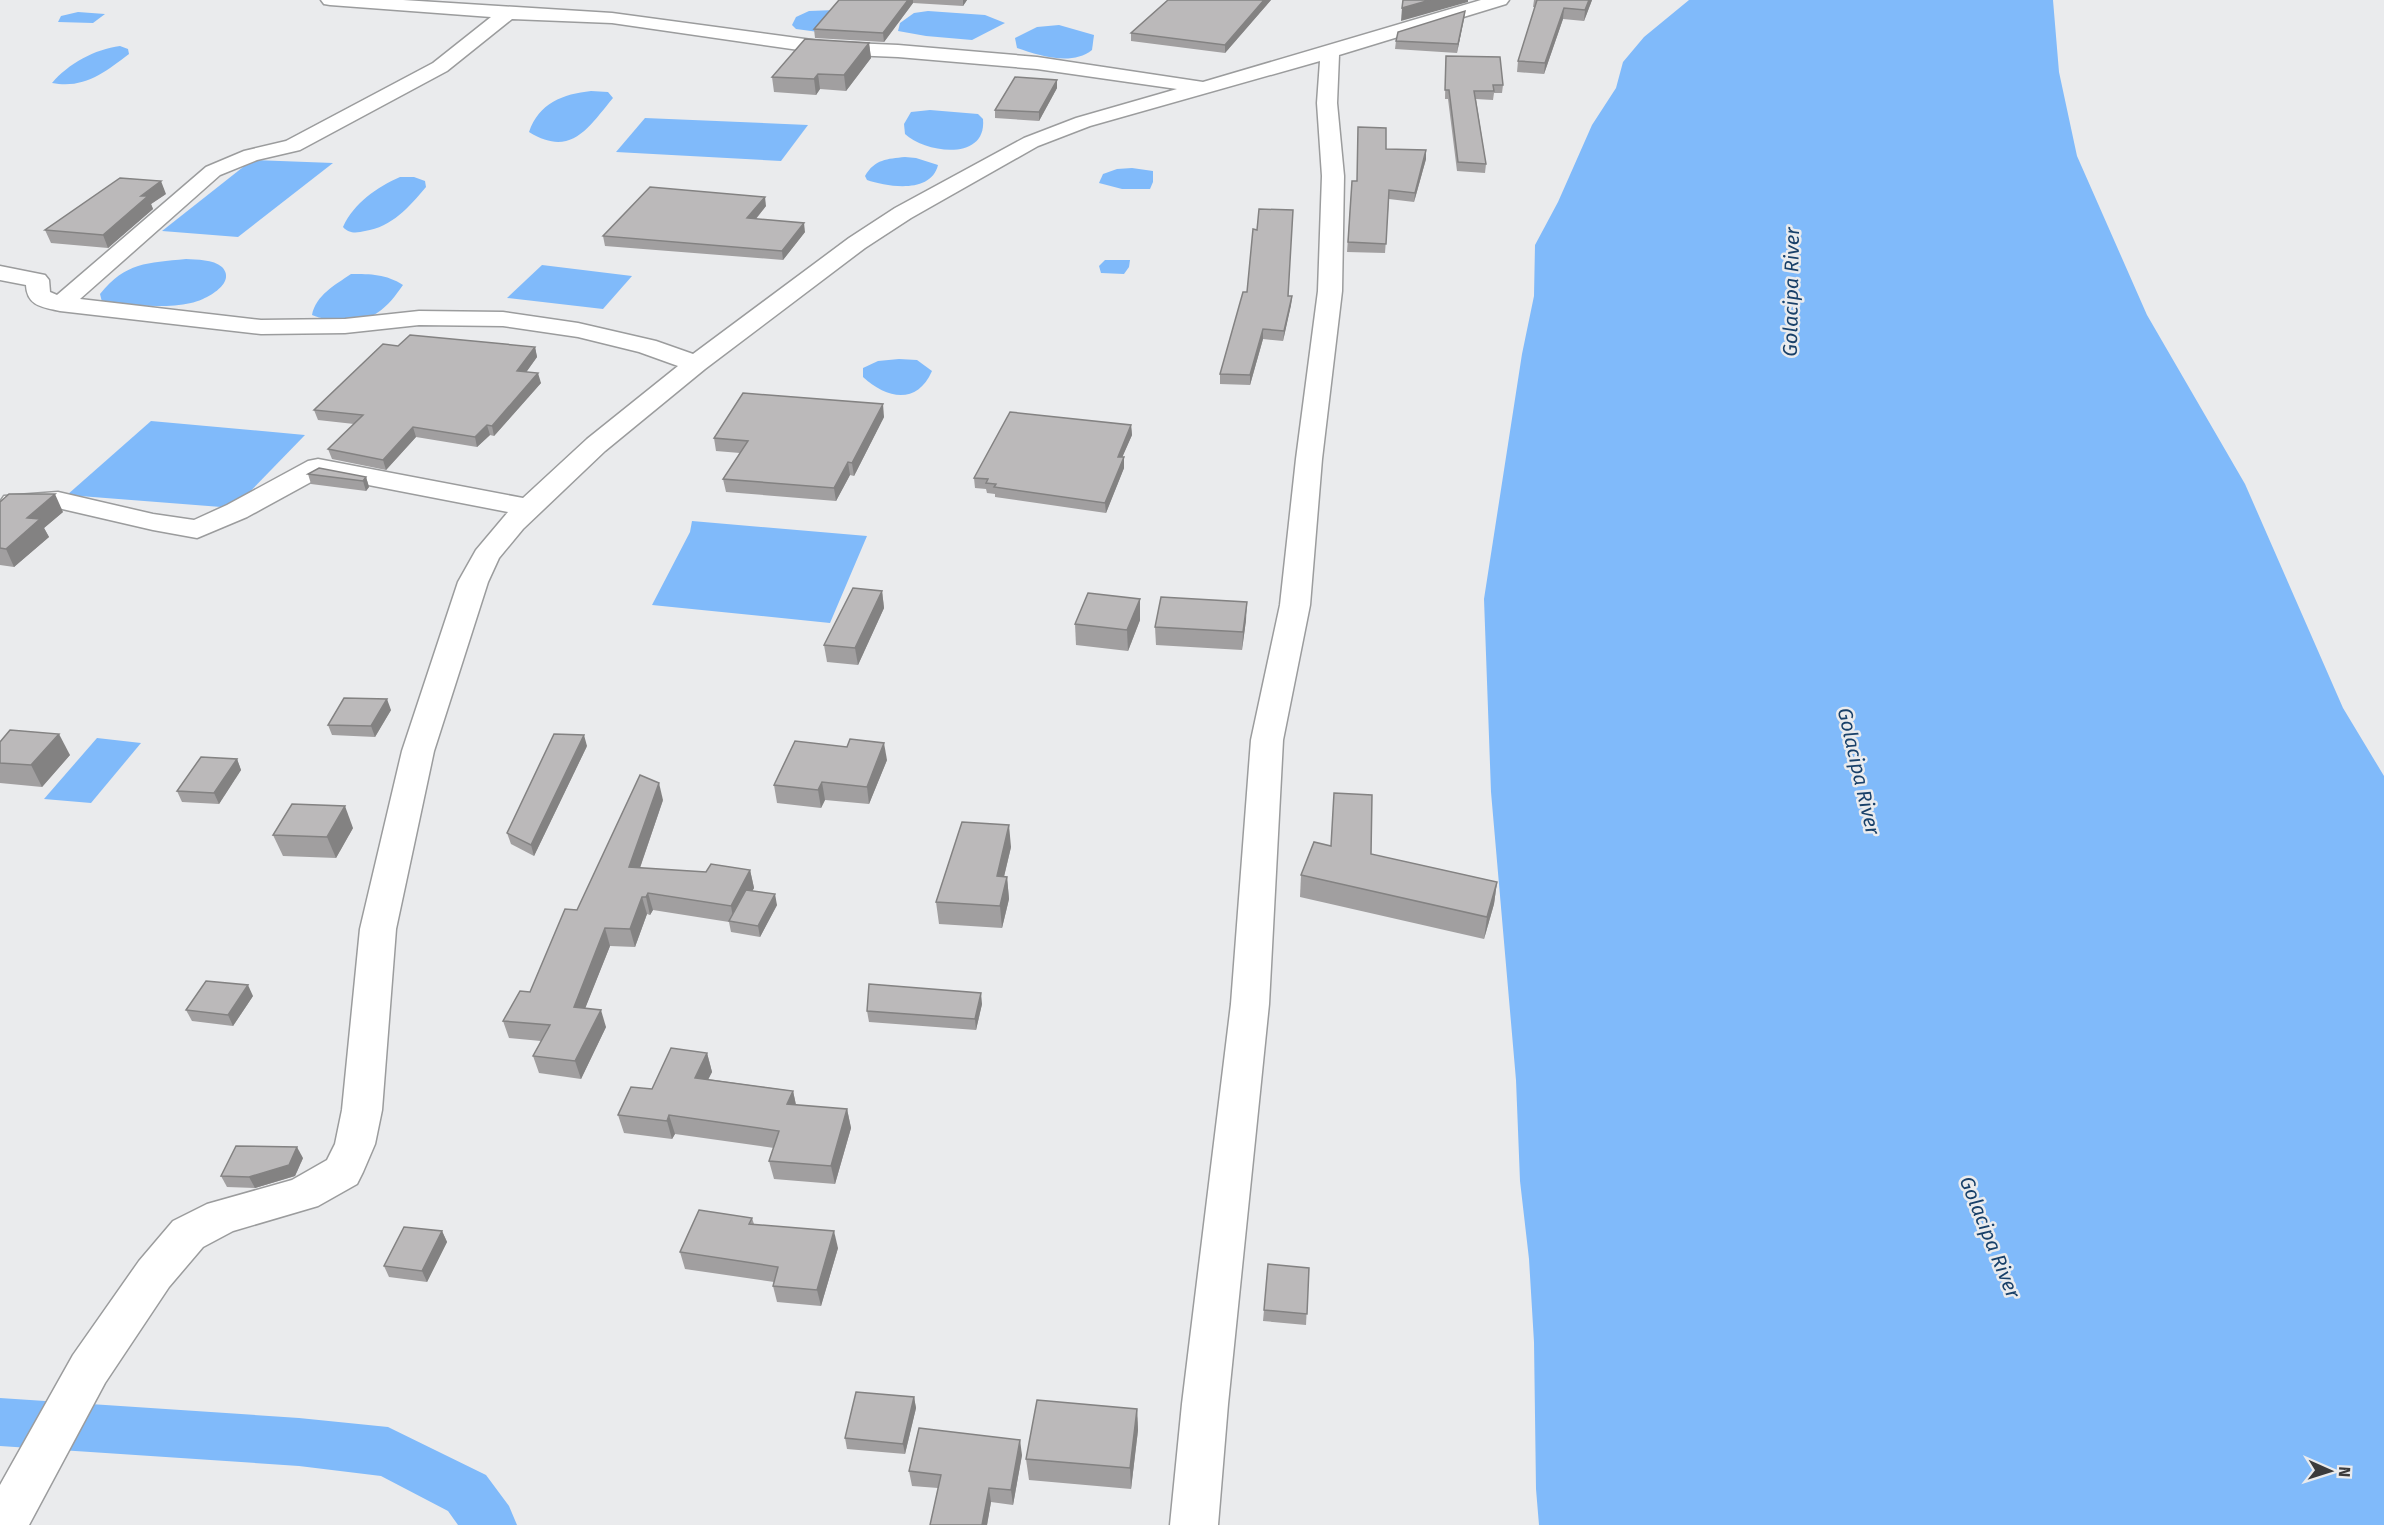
<svg xmlns="http://www.w3.org/2000/svg" width="2384" height="1525" font-family="'Fira Sans',sans-serif">
	<style>
		.water { fill: #80bafa }
		.lines { fill: none; stroke-linecap: round; stroke-linejoin: round }
		.canal { fill: #80bafa; fill-rule: evenodd }
		.minor-casing { stroke: #9b9c9d; stroke-width: 3 }
		.minor { fill: #fff; fill-rule: evenodd }
		.wall { fill: #a19fa0 }
		.shaded-wall { fill: #838282 }
		.building { fill: #bbb9ba; stroke: #838282; stroke-width: 1.5 }
		.labels { text-anchor: middle; stroke-width: 5; stroke-linejoin: round; paint-order: stroke }
		.water-label { font-size: 20px; font-style: italic; fill: #184069; stroke: #eaebed }
	</style>
	<rect width="100%" height="100%" fill="#eaebed"/>
	<g class="water">
		<polygon points="1689,0 2053,0 2059,72 2077,156 2147,315 2245,484 2343,708 2384,776 2384,1525 1539,1525 1536,1489 1534,1342 1529,1259 1520,1181 1516,1080 1491,792 1484,599 1522,354 1534,296 1535,245 1558,202 1592,125 1616,88 1623,62 1644,37"/>
		<polygon points="836,10 826,33 796,29 792,25 796,17 809,11"/>
		<polygon points="928,11 985,15 1005,23 972,40 926,36 898,31 900,23 914,13"/>
		<polygon points="78,12 105,14 93,23 58,22 61,16"/>
		<path d="M1059 25 1094 35 1092 50C1072 66 1040 56 1017 48L1015 38 1037 27Z"/>
		<path d="M120 46 128 49 129 54C104 73 84 89 52 83 68 64 95 49 120 46Z"/>
		<path d="M591 91 608 92 613 98C588 128 571 158 529 132 539 103 563 94 591 91Z"/>
		<path d="M930 110 978 114 983 119C987 162 925 153 905 134L904 124 911 112Z"/>
		<polygon points="645,118 808,125 781,161 616,152"/>
		<path d="M905 157 916 158 938 165C931 194 888 187 867 180L865 176C875 159 887 159 905 157Z"/>
		<polygon points="252,160 333,163 238,237 162,231"/>
		<polygon points="1132,168 1153,171 1153,182 1150,189 1122,189 1099,183 1103,174 1117,169"/>
		<path d="M400 177H414L425 181 426 187C409 207 392 227 365 231 357 233 349 234 343 227 354 203 377 187 400 177Z"/>
		<path d="M186 259C197 260 213 259 222 267 238 284 203 301 191 303 163 309 131 305 102 302L100 294C126 262 147 263 186 259Z"/>
		<polygon points="1105,260 1130,260 1129,267 1124,274 1101,273 1099,266"/>
		<polygon points="542,265 632,276 603,309 507,298"/>
		<path d="M351 274C371 274 386 274 403 285 396 295 388 306 377 313 361 324 329 322 312 315 316 295 335 285 351 274Z"/>
		<path d="M899 359 917 360 932 371C917 405 887 399 863 377V368L878 361Z"/>
		<polygon points="151,421 305,435 234,508 67,495"/>
		<polygon points="692,521 867,536 830,623 652,605 690,532"/>
		<polygon points="97,738 141,743 91,803 44,799"/>
	</g>
	<g class="lines">
		<polygon class="canal" points="0,1398 299,1418 388,1427 486,1475 509,1506 517,1525 458,1525 448,1511 381,1476 299,1466 0,1446"/>
		<g class="minor-casing">
			<path id="minor" d="M321 0H403L612 13 827 42 898 45 1037 57 1203 82 1481 0H1509L1506 4 1339 55 1337 103 1344 176 1342 291 1322 459 1310 605 1283 740 1269 1004 1228 1404 1218 1525H1170L1182 1404 1231 1004 1251 740 1280 605 1296 459 1318 291 1322 176 1317 103 1320 61 1090 126 1038 146 911 218 865 248 705 369 605 451 523 529 499 558 488 582 434 751 396 929 382 1110 375 1144 363 1172 357 1184 318 1206 233 1231 203 1247 169 1287 105 1383 29 1525H0V1485L73 1355 139 1261 173 1221 207 1204 292 1180 327 1160 335 1144 342 1110 360 929 402 751 458 582 476 550 508 512 322 476 247 517 197 538 153 530 58 508 14 510 4 508 0 502 4 496 58 492 153 514 194 520 227 505 308 461 318 459 523 498 587 439 678 366 639 352 578 337 503 326 419 325 345 333 261 334 60 311C42 307 27 306 26 285L0 280V266L45 275 49 280 50 292 57 295 206 167 244 151 286 141 433 63 491 17 330 5 324 4ZM512 19 612 23 827 54 898 57 1037 69 1177 89 1076 118 1024 138 895 208 849 238 693 354 656 341 578 323 503 312 419 311 345 319 261 320 80 299 220 175 257 160 300 150 447 71Z"/>
		</g>
		<use href="#minor" class="minor"/>
	</g>
	<g class="wall">
		<polygon points="839,0 967,0 963,6 913,3 884,42 815,38 814,29"/>
		<polygon points="1168,0 1271,0 1225,53 1131,41 1131,33"/>
		<polygon points="1534,0 1592,0 1584,21 1563,19 1544,74 1517,72 1518,61 1535,7 1533,7"/>
		<polygon points="1465,11 1457,53 1395,49 1396,41"/>
		<polygon points="869,43 871,58 846,91 820,89 816,95 774,92 772,77"/>
		<polygon points="1446,56 1503,85 1502,93 1494,93 1493,100 1476,99 1486,164 1485,173 1457,171 1448,99 1445,99"/>
		<polygon points="1057,80 1057,88 1039,121 995,118 995,110"/>
		<polygon points="1386,149 1426,150 1426,159 1414,202 1389,199 1385,253 1347,252 1352,181 1357,181"/>
		<polygon points="166,194 151,204 153,209 108,248 51,243 45,230"/>
		<polygon points="766,206 756,219 805,232 783,260 605,246 603,236"/>
		<polygon points="1288,296 1292,296 1291,305 1283,341 1263,339 1250,385 1220,384 1220,374"/>
		<polygon points="398,346 535,347 537,357 526,372 541,383 494,436 490,435 477,447 416,437 386,470 332,459 328,449 354,424 318,420 314,410"/>
		<polygon points="884,417 854,476 850,475 836,501 726,492 723,479 740,453 716,451 714,438"/>
		<polygon points="1131,425 1132,435 1122,457 1124,468 1106,513 995,497 995,494 987,493 986,489 975,488 974,478"/>
		<polygon points="308,474 366,477 369,487 366,491 311,484"/>
		<polygon points="0,502 63,512 44,528 49,537 14,567 0,565"/>
		<polygon points="882,591 884,608 858,665 827,662 824,645"/>
		<polygon points="1140,599 1140,620 1128,651 1076,645 1075,624"/>
		<polygon points="1246,620 1242,650 1156,645 1155,627"/>
		<polygon points="391,710 375,737 332,735 328,725"/>
		<polygon points="0,742 70,755 42,787 0,783"/>
		<polygon points="587,746 534,856 511,844 507,833"/>
		<polygon points="237,759 241,770 219,804 182,802 177,791"/>
		<polygon points="887,760 869,804 825,800 821,808 777,803 774,785"/>
		<polygon points="663,800 640,868 706,872 750,870 754,888 752,891 777,905 760,937 731,932 729,922 653,910 650,915 647,914 635,947 610,946 585,1008 606,1027 581,1079 539,1073 533,1056 541,1041 509,1038 503,1021 530,992 577,910"/>
		<polygon points="353,828 336,858 283,856 273,835"/>
		<polygon points="1011,847 1004,876 1007,877 1009,899 1002,928 939,924 936,902"/>
		<polygon points="1371,854 1497,882 1494,904 1484,939 1300,897 1301,875"/>
		<polygon points="253,996 233,1026 192,1021 186,1010"/>
		<polygon points="982,1004 976,1030 869,1022 867,1011"/>
		<polygon points="707,1053 712,1072 708,1079 793,1091 796,1105 847,1109 851,1128 835,1184 774,1179 769,1161 774,1148 675,1134 672,1139 624,1133 618,1115 652,1089"/>
		<polygon points="303,1158 295,1176 255,1188 227,1187 221,1176"/>
		<polygon points="752,1218 754,1224 838,1248 821,1306 777,1302 773,1286 774,1282 685,1269 680,1252"/>
		<polygon points="442,1231 447,1242 427,1282 389,1277 384,1266"/>
		<polygon points="1309,1268 1306,1325 1263,1321 1264,1310"/>
		<polygon points="914,1397 916,1408 905,1454 847,1449 845,1438"/>
		<polygon points="1137,1409 1138,1430 1131,1489 1029,1480 1026,1459"/>
		<polygon points="1022,1455 1013,1505 991,1502 987,1525 930,1525 938,1488 912,1486 909,1471"/>
	</g>
	<g class="shaded-wall">
		<polygon points="908,0 913,0 913,3 884,42 883,33"/>
		<polygon points="963,0 967,0 963,6"/>
		<polygon points="1264,0 1271,0 1225,53 1225,45"/>
		<polygon points="1430,0 1468,0 1468,2 1401,21 1402,8"/>
		<polygon points="1589,0 1592,0 1584,21 1585,10"/>
		<polygon points="1564,8 1563,19 1544,74 1545,63"/>
		<polygon points="1465,11 1464,19 1457,53 1458,44"/>
		<polygon points="869,43 871,58 846,91 844,75"/>
		<polygon points="818,74 820,89 816,95 814,79"/>
		<polygon points="1057,80 1057,88 1039,121 1039,112"/>
		<polygon points="1426,150 1426,159 1414,202 1415,193"/>
		<polygon points="161,181 166,194 151,204 153,209 108,248 103,235 141,196"/>
		<polygon points="765,197 766,206 749,227 747,218"/>
		<polygon points="804,223 805,232 783,260 782,251"/>
		<polygon points="1292,296 1291,305 1283,341 1284,331"/>
		<polygon points="1263,329 1263,339 1250,385 1250,375"/>
		<polygon points="535,347 537,357 520,381 517,371"/>
		<polygon points="538,373 541,383 494,436 492,426"/>
		<polygon points="883,404 884,417 854,476 852,463"/>
		<polygon points="487,425 490,435 477,447 475,437"/>
		<polygon points="1131,425 1132,435 1118,467 1118,457"/>
		<polygon points="413,427 416,437 386,470 383,460"/>
		<polygon points="1124,457 1124,468 1106,513 1105,503"/>
		<polygon points="848,462 850,475 836,501 834,488"/>
		<polygon points="366,477 369,487 366,491 363,481"/>
		<polygon points="55,494 63,512 44,528 49,537 14,567 6,549 27,518"/>
		<polygon points="882,591 884,608 858,665 855,648"/>
		<polygon points="1140,599 1140,620 1128,651 1127,630"/>
		<polygon points="1247,602 1246,620 1242,650 1243,632"/>
		<polygon points="387,699 391,710 375,737 371,726"/>
		<polygon points="59,734 70,755 42,787 31,765"/>
		<polygon points="584,735 587,746 534,856 531,845"/>
		<polygon points="884,743 887,760 869,804 867,787"/>
		<polygon points="237,759 241,770 219,804 214,793"/>
		<polygon points="822,782 825,800 821,808 818,790"/>
		<polygon points="659,783 663,800 634,885 629,867"/>
		<polygon points="345,806 353,828 336,858 327,837"/>
		<polygon points="1009,825 1011,847 999,898 997,876"/>
		<polygon points="750,870 754,888 734,923 731,906"/>
		<polygon points="1007,877 1009,899 1002,928 1000,906"/>
		<polygon points="1497,882 1494,904 1484,939 1487,917"/>
		<polygon points="648,893 653,910 650,915 646,897"/>
		<polygon points="775,894 777,905 760,937 758,926"/>
		<polygon points="642,897 647,914 635,947 630,929"/>
		<polygon points="605,928 610,946 579,1024 574,1007"/>
		<polygon points="248,985 253,996 233,1026 228,1015"/>
		<polygon points="981,993 982,1004 976,1030 975,1019"/>
		<polygon points="601,1010 606,1027 581,1079 575,1061"/>
		<polygon points="707,1053 712,1072 700,1096 695,1078"/>
		<polygon points="793,1091 797,1110 787,1104"/>
		<polygon points="847,1109 851,1128 835,1184 831,1166"/>
		<polygon points="669,1115 675,1134 672,1139 667,1121"/>
		<polygon points="297,1147 303,1158 295,1176 255,1188 249,1177"/>
		<polygon points="442,1231 447,1242 427,1282 422,1271"/>
		<polygon points="834,1231 838,1248 821,1306 817,1290"/>
		<polygon points="914,1397 916,1408 905,1454 903,1444"/>
		<polygon points="1137,1409 1138,1430 1131,1489 1130,1468"/>
		<polygon points="1020,1440 1022,1455 1013,1505 1011,1490"/>
		<polygon points="989,1488 991,1502 987,1525 982,1525"/>
	</g>
	<g class="building">
		<polygon points="839,0 908,0 883,33 814,29"/>
		<polygon points="1168,0 1264,0 1225,45 1131,33"/>
		<polygon points="1403,0 1430,0 1402,8"/>
		<polygon points="1537,0 1589,0 1585,10 1564,8 1545,63 1518,61"/>
		<polygon points="1465,11 1458,44 1396,41 1398,32"/>
		<polygon points="805,39 869,43 844,75 818,74 814,79 772,77"/>
		<polygon points="1446,56 1500,57 1503,85 1493,85 1494,91 1474,91 1486,164 1458,162 1449,90 1445,90"/>
		<polygon points="1015,77 1057,80 1039,112 995,110"/>
		<polygon points="1358,127 1386,128 1386,149 1426,150 1415,193 1389,190 1386,244 1348,242 1352,181 1357,181"/>
		<polygon points="120,178 161,181 141,196 148,196 103,235 45,230"/>
		<polygon points="650,187 765,197 747,218 804,223 782,251 603,236"/>
		<polygon points="1259,209 1293,210 1288,296 1292,296 1284,331 1263,329 1250,375 1220,374 1243,292 1247,292 1253,229 1257,230"/>
		<polygon points="410,335 535,347 517,371 538,373 492,426 487,425 475,437 413,427 383,460 328,449 363,415 314,410 383,344 398,346"/>
		<polygon points="743,393 883,404 852,463 848,462 834,488 723,479 748,441 714,438"/>
		<polygon points="1010,412 1131,425 1118,457 1124,457 1105,503 994,487 996,484 986,483 988,479 974,478"/>
		<polygon points="319,468 366,477 363,481 308,474"/>
		<polygon points="9,494 55,494 27,518 40,519 6,549 0,548 0,502"/>
		<polygon points="853,588 882,591 855,648 824,645"/>
		<polygon points="1088,593 1140,599 1127,630 1075,624"/>
		<polygon points="1161,597 1247,602 1243,632 1155,627"/>
		<polygon points="344,698 387,699 371,726 328,725"/>
		<polygon points="10,730 59,734 31,765 0,763 0,742"/>
		<polygon points="554,734 584,735 531,845 507,833"/>
		<polygon points="850,739 884,743 867,787 822,782 818,790 774,785 795,741 847,747"/>
		<polygon points="201,757 237,759 214,793 177,791"/>
		<polygon points="640,775 659,783 629,867 706,872 711,864 750,870 731,906 648,893 646,897 642,897 630,929 605,928 574,1007 601,1010 575,1061 533,1056 550,1025 503,1021 520,991 530,992 565,909 577,910"/>
		<polygon points="1334,793 1372,795 1371,854 1497,882 1487,917 1301,875 1314,842 1331,846"/>
		<polygon points="292,804 345,806 327,837 273,835"/>
		<polygon points="962,822 1009,825 997,876 1007,877 1000,906 936,902"/>
		<polygon points="746,890 775,894 758,926 729,921"/>
		<polygon points="206,981 248,985 228,1015 186,1010"/>
		<polygon points="869,984 981,993 975,1019 867,1011"/>
		<polygon points="671,1048 707,1053 695,1078 793,1091 787,1104 847,1109 831,1166 769,1161 779,1131 669,1115 667,1121 618,1115 631,1087 652,1089"/>
		<polygon points="236,1146 297,1147 289,1165 249,1177 221,1176"/>
		<polygon points="699,1210 752,1218 749,1224 834,1231 817,1290 773,1286 778,1267 680,1252"/>
		<polygon points="404,1227 442,1231 422,1271 384,1266"/>
		<polygon points="1268,1264 1309,1268 1307,1314 1264,1310"/>
		<polygon points="856,1392 914,1397 903,1444 845,1438"/>
		<polygon points="1037,1400 1137,1409 1130,1468 1026,1459"/>
		<polygon points="919,1428 1020,1440 1011,1490 989,1488 982,1525 930,1525 941,1475 909,1471"/>
	</g>
	<g class="labels">
		<g class="water-label">
			<text transform="translate(1791 292) rotate(-89)" y="7">Golacipa River</text>
			<text transform="translate(1859 771) rotate(77)" y="7">Golacipa River</text>
			<text transform="translate(1990 1237) rotate(68)" y="7">Golacipa River</text>
		</g>
	</g>
	<g transform="translate(2330 1471) rotate(93)" stroke="#eaebed" stroke-width="4.5" paint-order="stroke">
	<path d="M0-4.5L10 22L0 15L-10 22Z" fill="#3b3b3c"/>
	<text y="-9" font-size="16" font-weight="bold" text-anchor="middle" fill="#3b3b3c">N</text>
	</g>
</svg>
